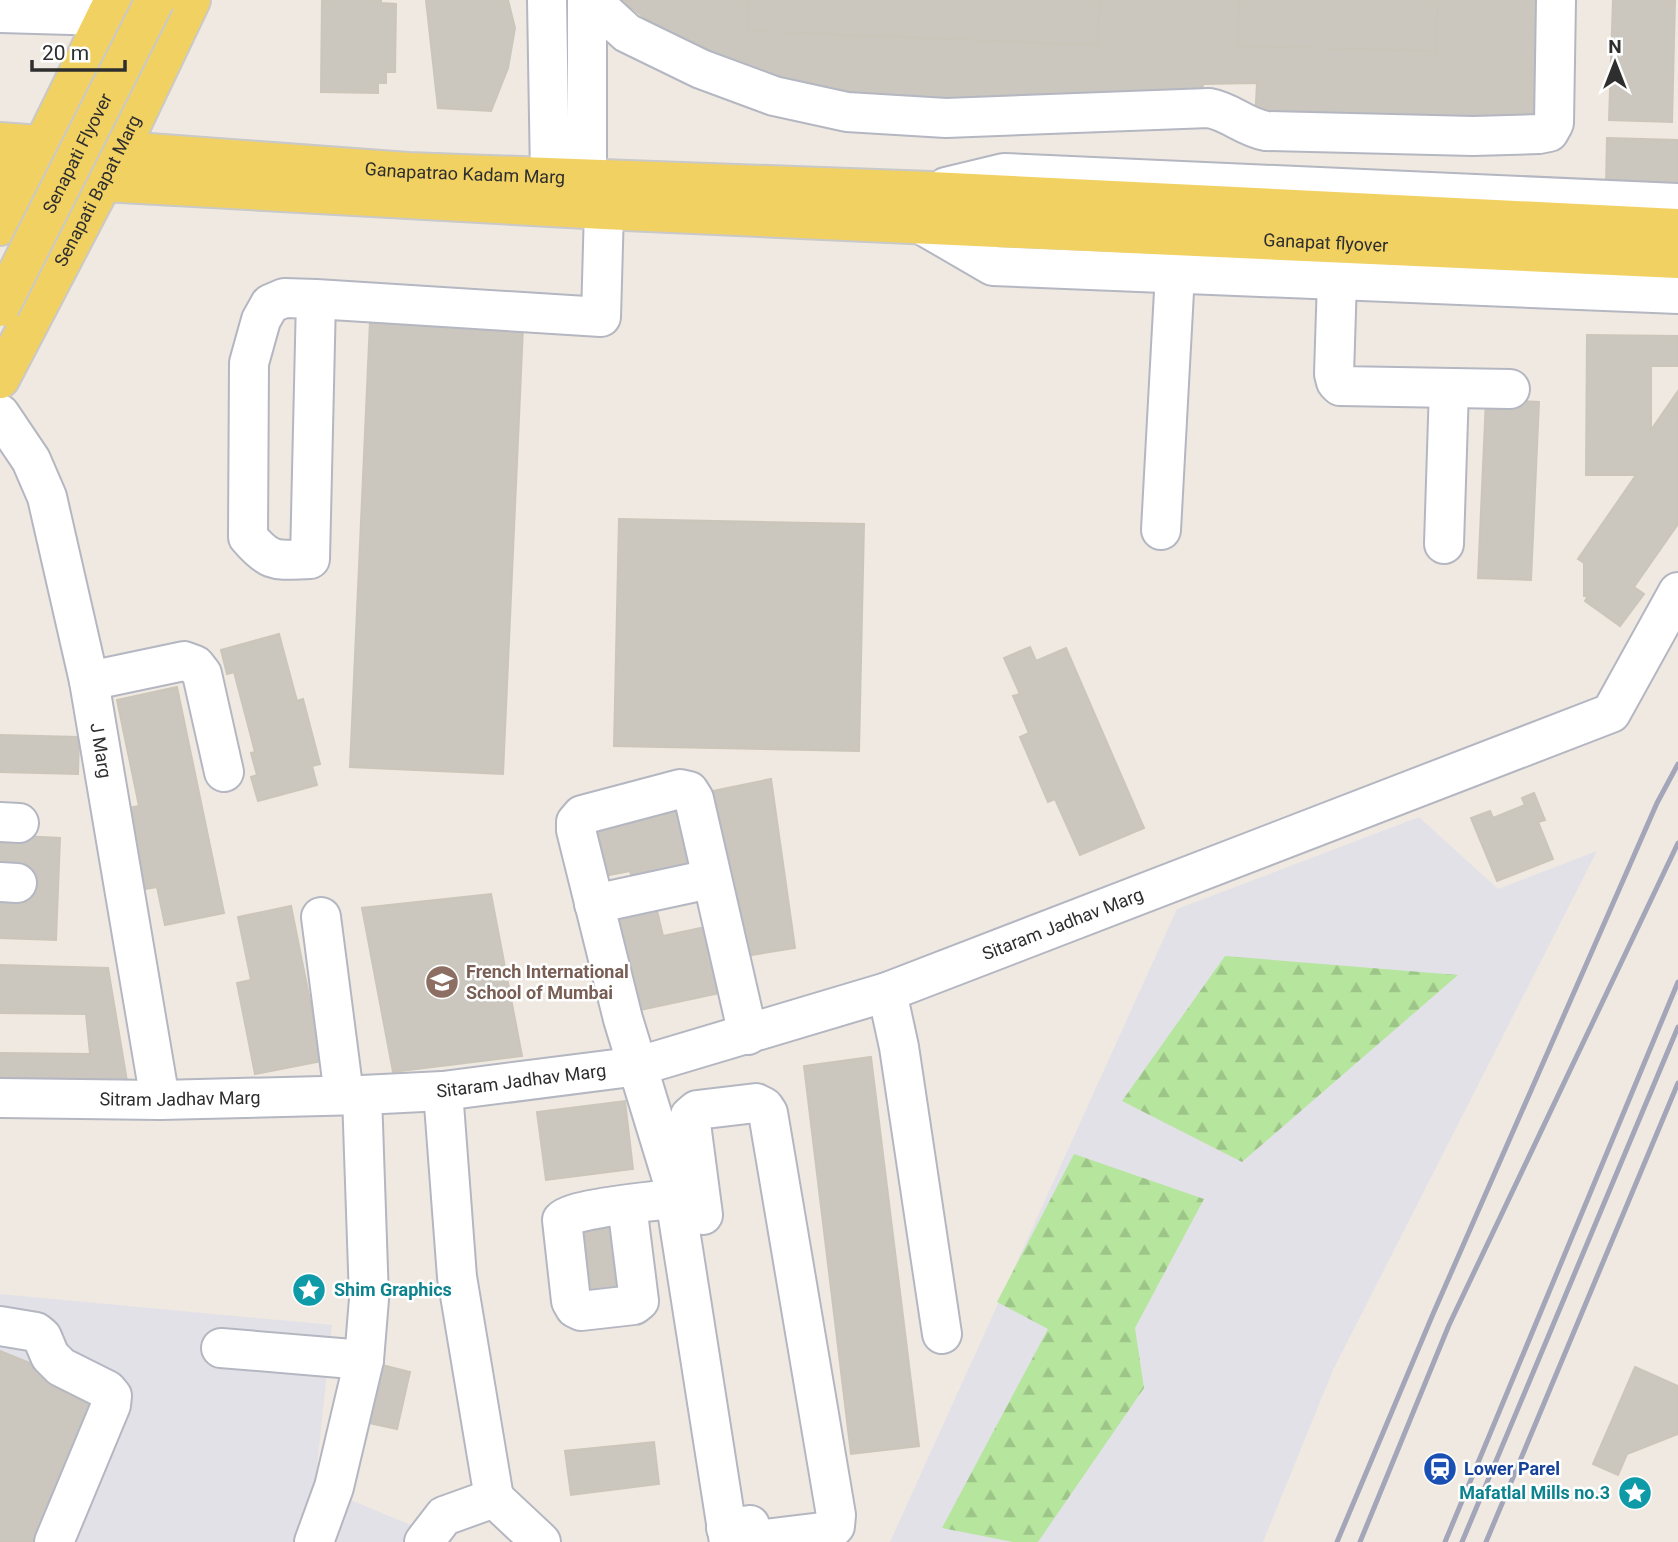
<svg xmlns="http://www.w3.org/2000/svg" width="1678" height="1542" font-family="Roboto,sans-serif">
	<style>
		.industrial { fill: #e3e1e8 }
		.forest { fill: url(#forest-firs) }
		.building { fill: #cbc7bf; stroke: #cbc5ba; stroke-width: 2 }
		.lines { fill: none; stroke-linecap: round; stroke-linejoin: round }
		.minor-casing { stroke: #b4b7c1; stroke-width: 42 }
		.major-casing { stroke: #c9c9c9; stroke-width: 42 }
		.minor { stroke: #fff; stroke-width: 38 }
		.major { stroke: #f2d163; stroke-width: 38 }
		.rail { stroke: #a3a6b8; stroke-width: 5 }
		.major-bridge-casing { stroke: #c9c9c9; stroke-width: 42; stroke-linecap: butt }
		.major-bridge { stroke: #f2d163; stroke-width: 38 }
		.labels { text-anchor: middle; stroke-width: 5; stroke-linejoin: round; paint-order: stroke }
		.street-label { font-size: 18px; fill: #2e2e2e; stroke: #fff }
		.education-label { font-size: 18px; font-weight: bold; fill: #785e54; stroke: #fff; text-anchor: start }
		.culture-label { font-size: 18px; font-weight: bold; fill: #0d838f; stroke: #fff; text-anchor: start }
		.transit-label { font-size: 18px; font-weight: bold; fill: #164399; stroke: #fff; text-anchor: start }
	</style>
	<defs>
		<pattern id="forest-firs" width="22" height="20" patternUnits="userSpaceOnUse" patternTransform="scale(1.75)"><rect width="22" height="20" fill="#b6e59e"/><path d="M5 1l3.5 6h-7zM16 11l3.5 6h-7z" fill="#9dc588"/></pattern>
	</defs>
	<rect width="100%" height="100%" fill="#efe9e1"/>
	<g class="industrial">
		<polygon points="1419,817 1498,889 1597,851 1333,1370 1263,1542 890,1542 1177,909"/>
		<polygon points="0,1294 332,1325 315,1485 451,1542 0,1542"/>
	</g>
	<g class="forest">
		<polygon points="1225,956 1458,975 1242,1162 1122,1101"/>
		<polygon points="1074,1154 1204,1199 1135,1328 1144,1388 1038,1542 1013,1542 942,1528 1048,1329 997,1302"/>
	</g>
	<g class="building">
		<polygon points="322,0 381,0 381,3 396,4 395,72 386,72 386,83 378,83 378,93 321,92"/>
		<polygon points="426,0 508,0 515,28 508,68 491,111 438,108"/>
		<polygon points="621,0 1541,0 1543,125 1255,121 1257,83 1203,84 1201,105 853,103 713,68"/>
		<polygon points="748,0 1099,0 1098,45 747,31"/>
		<polygon points="1239,0 1438,0 1436,51 1238,46"/>
		<polygon points="1613,0 1675,0 1672,122 1609,120"/>
		<polygon points="1607,138 1678,140 1678,187 1606,184"/>
		<polygon points="370,321 523,328 503,774 350,767"/>
		<polygon points="1587,335 1678,336 1678,366 1651,366 1651,430 1678,391 1678,524 1634,587 1644,594 1620,626 1585,601 1588,596 1584,596 1584,563 1578,559 1636,475 1586,475"/>
		<polygon points="1486,399 1539,402 1531,580 1478,578"/>
		<polygon points="619,519 864,524 859,751 614,746"/>
		<polygon points="279,634 297,701 303,699 320,764 312,766 317,785 258,801 251,777 257,775 251,753 255,752 234,672 227,674 221,650"/>
		<polygon points="1030,647 1036,661 1066,648 1144,828 1080,855 1055,799 1048,802 1020,737 1029,733 1013,696 1020,694 1004,658"/>
		<polygon points="177,687 224,913 165,925 157,887 145,889 128,808 139,806 117,700"/>
		<polygon points="0,735 79,737 78,774 0,772"/>
		<polygon points="771,779 795,948 745,956 708,792"/>
		<polygon points="1534,793 1545,820 1538,822 1553,859 1497,881 1471,818 1490,811 1493,818 1525,805 1522,798"/>
		<polygon points="686,803 697,866 632,878 630,871 599,877 589,826"/>
		<polygon points="0,835 60,838 56,940 0,938 0,901 26,902 27,873 0,872"/>
		<polygon points="491,894 522,1056 393,1072 362,908"/>
		<polygon points="291,906 322,1061 255,1074 237,983 251,980 238,917"/>
		<polygon points="656,906 663,936 715,925 729,991 626,1013 613,915"/>
		<polygon points="0,965 108,968 128,1087 0,1087 0,1053 90,1054 86,1014 0,1013"/>
		<polygon points="871,1057 919,1446 851,1454 804,1066"/>
		<polygon points="625,1101 633,1169 546,1180 537,1112"/>
		<polygon points="623,1216 633,1298 580,1304 571,1222"/>
		<polygon points="0,1351 99,1391 40,1542 0,1542"/>
		<polygon points="382,1365 410,1372 397,1429 369,1423"/>
		<polygon points="1635,1367 1678,1386 1678,1434 1627,1454 1618,1475 1593,1464"/>
		<polygon points="654,1442 659,1484 571,1495 565,1451"/>
	</g>
	<g class="lines">
		<g class="minor-casing">
			<g id="minor">
				<polyline points="547,0 550,176"/>
				<path d="M591 0 627 33 701 69 774 96 847 112 946 118 1209 108C1231 112 1244 127 1266 131L1473 136 1539 134 1549 132 1554 123 1556 0"/>
				<polyline points="0,13 106,16"/>
				<polyline points="587,178 587,0"/>
				<polyline points="946,187 1004,173 1678,203"/>
				<polyline points="924,226 993,266 1678,294"/>
				<polyline points="1337,280 1334,374 1336,382 1340,386 1510,389"/>
				<path d="M316 299 310 559C276 560 271 564 248 537L249 363 261 320 270 304 284 298 316 299 601 317 604 210"/>
				<path id="s1" d="M0 414 31 460 47 497 89 681 160 1100"/>
				<polyline points="1161,530 1175,273"/>
				<polyline points="1444,544 1449,388"/>
				<polyline points="89,681 184,661 195,665 202,674 224,772"/>
				<polyline points="0,822 19,823"/>
				<polyline points="0,882 17,883"/>
				<polyline points="594,904 710,879"/>
				<polyline points="321,917 344,1095"/>
				<polyline points="887,992 899,1047 942,1334"/>
				<path id="s2" d="M0 1098 160 1100 362 1095 443 1091 639 1066 887 992 1611 713 1678 592"/>
				<path d="M627 1205 639 1301 634 1305 581 1311 575 1308 571 1301 562 1220C573 1208 654 1202 675 1198"/>
				<polyline points="703,1215 690,1116 697,1110 756,1103 764,1107 768,1113 836,1515 835,1526 830,1531 758,1540 751,1536 750,1525 726,1528"/>
				<polyline points="0,1326 36,1332 42,1337 50,1356 61,1367 107,1390 112,1396 111,1405 54,1542"/>
				<polyline points="221,1348 364,1360"/>
				<polyline points="494,1498 541,1542"/>
				<polyline points="314,1542 334,1487 364,1360 369,1299 362,1095"/>
				<polyline points="424,1542 444,1516 494,1498 457,1277 443,1091"/>
				<polyline points="729,1542 672,1179 623,1019 576,830 576,822 582,815 680,789 689,791 694,799 748,1035"/>
			</g>
		</g>
		<g class="major-casing">
			<g id="major">
				<path id="s3" d="M0 142 408 172 931 191 1678 228"/>
				<path id="s4" d="M0 169 103 182 604 210 1678 259"/>
				<polyline points="0,226 43,145 114,0"/>
				<path id="s5" d="M0 379 119 151 191 0"/>
			</g>
		</g>
		<use href="#minor" class="minor"/>
		<use href="#major" class="major"/>
		<g class="rail">
			<polyline points="1337,1542 1433,1314 1657,803 1678,764"/>
			<polyline points="1360,1542 1449,1325 1678,843"/>
			<polyline points="1445,1542 1678,982"/>
			<polyline points="1462,1542 1678,1027"/>
			<polyline points="1486,1542 1678,1083"/>
		</g>
		<g class="major-bridge-casing">
			<g id="major-bridge">
				<path id="s6" d="M0 307 155 0"/>
			</g>
		</g>
		<use href="#major-bridge" class="major-bridge"/>
	</g>
	<defs>
		<g id="school-disc" transform="scale(1.75)"><circle r="9.5" fill="#8d6e63" stroke="#fff"/><path d="M0-5L7-2L0 1L-7-2ZM-4 1L0 2.5L4 1V4Q0 6-4 4Z" fill="#fff"/></g>
		<g id="sight-disc" transform="scale(1.75)"><circle r="9.5" fill="#0f9aa8" stroke="#fff"/><path d="M0-6L1.8-2.2L6-1.7L2.9 1.2L3.7 5.4L0 3.3L-3.7 5.4L-2.9 1.2L-6-1.7L-1.8-2.2Z" fill="#fff"/></g>
		<g id="station-disc" transform="scale(1.75)"><circle r="9.5" fill="#1a4fb4" stroke="#fff"/><path d="M-3-6H3Q5-6 5-4V2Q5 4 3 4L4.5 6H3L1.5 4h-3L-3 6H-4.5L-3 4Q-5 4-5 2V-4Q-5-6-3-6ZM-3.5-4v3h7v-3ZM-3.5 1v1.5H-2V1ZM2 1v1.5H3.5V1Z" fill="#fff"/></g>
	</defs>
	<g fill-rule="evenodd">
		<use href="#school-disc" x="442" y="982"/>
		<use href="#sight-disc" x="309" y="1290"/>
		<use href="#station-disc" x="1440" y="1469"/>
		<use href="#sight-disc" x="1635" y="1493"/>
	</g>
	<g class="labels">
		<g class="street-label">
			<text dy="6" stroke="none"><textPath href="#s6" startOffset="172">Senapati Flyover</textPath></text>
			<text dy="6" stroke="none"><textPath href="#s3" startOffset="466">Ganapatrao Kadam Marg</textPath></text>
			<text dy="6" stroke="none"><textPath href="#s5" startOffset="212">Senapati Bapat Marg</textPath></text>
			<text dy="6" stroke="none"><textPath href="#s4" startOffset="1328">Ganapat flyover</textPath></text>
			<text dy="6" stroke="none"><textPath href="#s1" startOffset="355">J Marg</textPath></text>
			<text dy="6" stroke="none"><textPath href="#s2" startOffset="1088">Sitaram Jadhav Marg</textPath></text>
			<text dy="6" stroke="none"><textPath href="#s2" startOffset="522">Sitaram Jadhav Marg</textPath></text>
			<text dy="6" stroke="none"><textPath href="#s2" startOffset="180">Sitram Jadhav Marg</textPath></text>
		</g>
		<g class="education-label">
			<text x="466" y="978">French International<tspan x="466" dy="21">School of Mumbai</tspan></text>
		</g>
		<g class="culture-label">
			<text x="334" y="1296">Shim Graphics</text>
			<text x="1610" y="1499" text-anchor="end">Mafatlal Mills no.3</text>
		</g>
		<g class="transit-label">
			<text x="1464" y="1475">Lower Parel</text>
		</g>
	</g>
	<g transform="translate(1615 63)" stroke="#ffffff" stroke-width="5" paint-order="stroke">
	<path d="M0-5L12 26L0 18L-12 26Z" fill="#2e2e2e"/>
	<text y="-10" font-size="19" font-weight="bold" text-anchor="middle" fill="#2e2e2e">N</text>
	</g>
	<path d="M32 60v10h93v-10" fill="none" stroke="#2e2e2e" stroke-width="3.5"/>
	<text x="42" y="60" font-size="21" fill="#2e2e2e" stroke="#ffffff" stroke-width="5" paint-order="stroke">20 m</text>
</svg>
